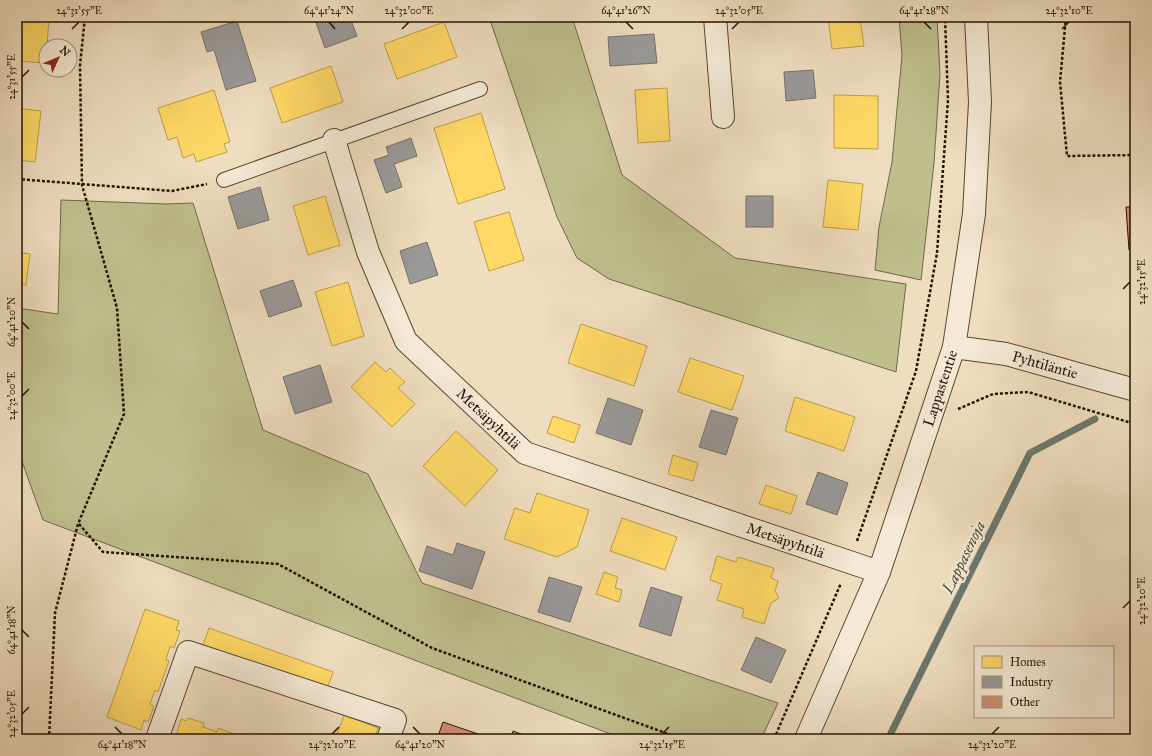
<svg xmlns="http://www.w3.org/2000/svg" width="1152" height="756" font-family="'IM FELL Great Primer',serif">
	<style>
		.green { fill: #bfbf8e; stroke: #706948 }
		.homes { fill: #ffd966; stroke: #bd9e48 }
		.industry { fill: #999; stroke: #75716b }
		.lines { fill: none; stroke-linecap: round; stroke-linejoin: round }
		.stream { stroke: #6a786c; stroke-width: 7 }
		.building { fill: #d09176; stroke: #221301 }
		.service-casing { stroke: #554630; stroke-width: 16 }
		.minor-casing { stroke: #554630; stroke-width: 24 }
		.path { stroke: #221301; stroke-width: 2.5; stroke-dasharray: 3 2; stroke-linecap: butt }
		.service { stroke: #f5e9d5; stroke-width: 14 }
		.minor { stroke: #f5e9d5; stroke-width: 22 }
		.ticks { fill: none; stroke: #221301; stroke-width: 1.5 }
		.labels { text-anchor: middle; stroke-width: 4; stroke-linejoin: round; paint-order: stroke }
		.street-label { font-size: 15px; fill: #221301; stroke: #f5e9d5 }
		.water-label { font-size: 16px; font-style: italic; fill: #4c4e40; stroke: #f5e9d5 }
		.neatline { fill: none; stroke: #221301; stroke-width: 1.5 }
		.ticks-label { font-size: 10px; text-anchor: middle; fill: #221301 }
	</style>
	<rect width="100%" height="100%" fill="#efddbf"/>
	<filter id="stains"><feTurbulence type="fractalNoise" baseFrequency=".005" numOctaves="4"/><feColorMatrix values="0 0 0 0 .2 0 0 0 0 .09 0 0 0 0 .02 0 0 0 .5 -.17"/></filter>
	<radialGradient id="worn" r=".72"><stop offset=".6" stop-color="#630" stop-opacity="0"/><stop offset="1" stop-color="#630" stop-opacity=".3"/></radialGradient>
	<g class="green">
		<polygon points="489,17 572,17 622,175 735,258 906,284 896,372 609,279 577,258 557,217"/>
		<polygon points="899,17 937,17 940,74 934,163 921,280 875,270 879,227 892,162 902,56"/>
		<polygon points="61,200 166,204 193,203 263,430 368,474 422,583 778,703 761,739 624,739 43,520 19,453 22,415 17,414 17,308 58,314"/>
	</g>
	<g class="homes">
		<polygon points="17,17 49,17 46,63 17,61"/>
		<polygon points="828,17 860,17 864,46 832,49"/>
		<polygon points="444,22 457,57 397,79 384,44"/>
		<polygon points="331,66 343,102 282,123 270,88"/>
		<polygon points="667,88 670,141 638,143 635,90"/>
		<polygon points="214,90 230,142 224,144 227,152 196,162 194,154 183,158 177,137 168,140 158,108"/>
		<polygon points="834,95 878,96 878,149 834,148"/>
		<polygon points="17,108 41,111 35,162 17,160"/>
		<polygon points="481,113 505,189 458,204 434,128"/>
		<polygon points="828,180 863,184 858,230 823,227"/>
		<polygon points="325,196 340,245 308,255 293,206"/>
		<polygon points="509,212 524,260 489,271 474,222"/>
		<polygon points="17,252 30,254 26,285 20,284 19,300 17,300"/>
		<polygon points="348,282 364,336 332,346 315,292"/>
		<polygon points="581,324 647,346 634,386 568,363"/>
		<polygon points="690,358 744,376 732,410 678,392"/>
		<polygon points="375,362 386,372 390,368 405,382 398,388 415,404 392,427 351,387"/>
		<polygon points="795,397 855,417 844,451 785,431"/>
		<polygon points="553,416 580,425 574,443 547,433"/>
		<polygon points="456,431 498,470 465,506 423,466"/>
		<polygon points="673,455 698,463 693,481 668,474"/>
		<polygon points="766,485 797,496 791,514 759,504"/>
		<polygon points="537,493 589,510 577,547 557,557 504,539 515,508 530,513"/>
		<polygon points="622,518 677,537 665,570 610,551"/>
		<polygon points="717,556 736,562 738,557 774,568 771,578 778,581 775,591 779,598 771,603 764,624 742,617 744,609 717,600 722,584 710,580"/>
		<polygon points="604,572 618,577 615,588 622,590 619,602 596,594"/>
		<polygon points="145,609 179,621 176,630 180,631 174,648 170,646 166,660 169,661 158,692 155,690 150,704 154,706 148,722 144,720 141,730 107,717"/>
		<polygon points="209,628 333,672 326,692 202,648"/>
		<polygon points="344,715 378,728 375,737 378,739 335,739"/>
		<polygon points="188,718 204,723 203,727 217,732 218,728 248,739 175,739 181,719 186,721"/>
	</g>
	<g class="industry">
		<polygon points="314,17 350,17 357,36 325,48"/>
		<polygon points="237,21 256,81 226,90 214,50 207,52 201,32"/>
		<polygon points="654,34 657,63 610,66 608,37"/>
		<polygon points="813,70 816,98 786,101 784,72"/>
		<polygon points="411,138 417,156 394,164 402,187 386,193 374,160 389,155 386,147"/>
		<polygon points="260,187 269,220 238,229 228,197"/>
		<rect x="746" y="196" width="27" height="31"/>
		<polygon points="427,242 438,275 410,284 400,251"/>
		<polygon points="293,280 302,306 269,317 260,291"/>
		<polygon points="320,365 332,402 295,414 283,377"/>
		<polygon points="608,398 643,410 631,445 596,433"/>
		<polygon points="711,410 738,418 726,455 699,447"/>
		<polygon points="818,472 848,483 837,515 806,504"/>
		<polygon points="457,543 485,552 472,589 419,571 427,546 453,555"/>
		<polygon points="549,577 582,587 570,622 538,612"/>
		<polygon points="651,587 682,597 671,636 639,626"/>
		<polygon points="756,637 786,650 771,683 741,670"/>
	</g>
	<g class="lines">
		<polyline class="stream" points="888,739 1030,453 1095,419"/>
	</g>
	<g class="building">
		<polygon points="1126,207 1135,207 1135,249 1129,250"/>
		<polygon points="443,722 478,734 476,739 437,739"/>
		<polygon points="513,731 534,739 510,739"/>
	</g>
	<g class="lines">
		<g class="service-casing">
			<polyline id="service" points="224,180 480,89"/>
		</g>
		<g class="minor-casing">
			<g id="minor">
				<polyline points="715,17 723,117"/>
				<path id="s1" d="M334 140 368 252 406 341 525 453 879 572"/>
				<path id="s2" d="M954 347 1006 354 1135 390"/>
				<polyline points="157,739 188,652 395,720 388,739"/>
				<path id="s3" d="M806 739 879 572 954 347 974 214 980 102 976 17"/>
			</g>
		</g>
		<g class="path">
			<polyline points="1066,17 1060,82 1067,156 1135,155"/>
			<polyline points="17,179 172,191 207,184"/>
			<polyline points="958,409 993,394 1028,392 1135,424"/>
			<polyline points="79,524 103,552 278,564 432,648 682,739"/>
			<polyline points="857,541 916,371 937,253 948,100 945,17"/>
			<polyline points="49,739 55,613 78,524 124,414 117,308 82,185 80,65 85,17"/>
			<polyline points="774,739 841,583"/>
		</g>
		<use href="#service" class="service"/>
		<use href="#minor" class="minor"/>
	</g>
	<path class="ticks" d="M329 22 335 29M626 22 633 29M924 22 931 29M72 29 79 22M402 29 409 22M732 29 739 22M1062 29 1069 22M22 77 29 70M1123 289 1130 282M22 322 29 329M22 396 29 389M1123 608 1130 601M22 630 29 637M22 714 29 707M115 727 122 734M413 727 420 734M332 734 339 727M662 734 669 727M992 734 999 727"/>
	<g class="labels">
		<g class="street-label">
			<text dy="5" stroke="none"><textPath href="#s2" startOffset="93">Pyhtiläntie</textPath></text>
			<text dy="5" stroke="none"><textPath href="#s3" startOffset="376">Lappastentie</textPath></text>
			<text dy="5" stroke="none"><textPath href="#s1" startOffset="327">Metsäpyhtilä</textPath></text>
			<text dy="5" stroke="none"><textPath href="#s1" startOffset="652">Metsäpyhtilä</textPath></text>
		</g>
		<g class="water-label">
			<text transform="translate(963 557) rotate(-64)" y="6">Lappasenoja</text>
		</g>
	</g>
	<rect width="1152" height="756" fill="none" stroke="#efddbf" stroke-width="44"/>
	<rect x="974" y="646" width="140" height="72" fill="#f5e9d5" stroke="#a19380"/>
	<rect x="982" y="656" width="20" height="12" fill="#ffd966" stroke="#a19380"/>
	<text x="1010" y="666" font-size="12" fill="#221301">Homes</text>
	<rect x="982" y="676" width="20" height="12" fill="#999999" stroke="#a19380"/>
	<text x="1010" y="686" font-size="12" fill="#221301">Industry</text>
	<rect x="982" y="696" width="20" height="12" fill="#d09176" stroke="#a19380"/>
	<text x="1010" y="706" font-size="12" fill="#221301">Other</text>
	<g transform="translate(58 58) rotate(46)"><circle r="19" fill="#f5e9d5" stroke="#a19380"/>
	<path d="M0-3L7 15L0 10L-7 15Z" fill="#8f2418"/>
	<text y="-6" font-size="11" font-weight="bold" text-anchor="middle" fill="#221301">N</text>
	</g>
	<rect x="22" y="22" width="1108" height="712" class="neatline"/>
	<g class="ticks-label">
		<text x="79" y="14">24°31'55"E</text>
		<text x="329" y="14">64°41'24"N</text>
		<text x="409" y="14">24°32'00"E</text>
		<text x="626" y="14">64°41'26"N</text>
		<text x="739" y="14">24°32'05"E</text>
		<text x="924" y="14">64°41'28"N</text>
		<text x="1069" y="14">24°32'10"E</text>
		<text transform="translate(11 77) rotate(-90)" y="4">24°31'55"E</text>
		<text transform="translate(1141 282) rotate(-90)" y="4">24°32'15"E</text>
		<text transform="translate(11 322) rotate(-90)" y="4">64°41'20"N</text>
		<text transform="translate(11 396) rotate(-90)" y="4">24°32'00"E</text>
		<text transform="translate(1141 601) rotate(-90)" y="4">24°32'20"E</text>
		<text transform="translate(11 630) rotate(-90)" y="4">64°41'18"N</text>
		<text transform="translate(11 714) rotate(-90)" y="4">24°32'05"E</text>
		<text x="122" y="748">64°41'18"N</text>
		<text x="332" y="748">24°32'10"E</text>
		<text x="420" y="748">64°41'20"N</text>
		<text x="662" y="748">24°32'15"E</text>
		<text x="992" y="748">24°32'20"E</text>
	</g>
	<rect width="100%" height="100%" filter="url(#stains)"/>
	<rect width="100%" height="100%" fill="url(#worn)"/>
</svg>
